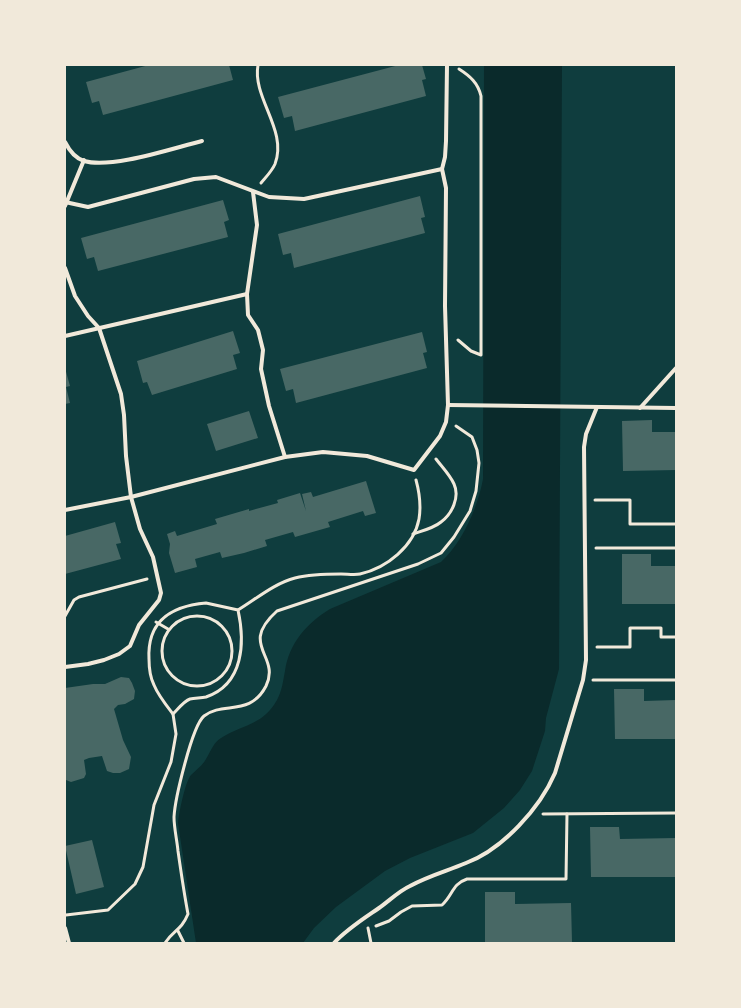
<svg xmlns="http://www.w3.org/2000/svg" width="741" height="1008" font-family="Inter,sans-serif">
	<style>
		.water { fill: #0a2a2b }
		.building { fill: #486865 }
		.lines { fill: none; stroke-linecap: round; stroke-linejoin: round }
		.path { stroke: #f1e9da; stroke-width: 3 }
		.service { stroke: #f1e9da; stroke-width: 4 }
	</style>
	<rect width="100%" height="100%" fill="#0f3d3e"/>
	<path class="water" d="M484 65H562L559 669 546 718 545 731 532 771 520 790 504 808 473 833 410 858 385 871 336 907 314 928 303 943H196L178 823C179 813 185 782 191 775 196 770 202 766 206 759 211 751 213 743 221 738 243 724 262 726 277 700 282 691 283 681 285 671 289 643 307 623 330 609L441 562C462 543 478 507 483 479Z"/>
	<g class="building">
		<polygon points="149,65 229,65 233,80 103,115 99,101 92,103 86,82"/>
		<polygon points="399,65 422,65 426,79 422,80 426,96 295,131 292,116 284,118 278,97"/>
		<polygon points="420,196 425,217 421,218 425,233 294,268 291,253 283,255 278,234"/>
		<polygon points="223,200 229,220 224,222 228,237 98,271 94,257 87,259 81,238"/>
		<polygon points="233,331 240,353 233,355 237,369 152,395 147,382 143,383 137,361"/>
		<polygon points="422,332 427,352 423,353 427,368 296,403 293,389 286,391 280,369"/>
		<polygon points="65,368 70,386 66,387 70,403 65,404"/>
		<polygon points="249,411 258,438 216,451 207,424"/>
		<polygon points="652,420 652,432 676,432 676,470 623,471 622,421"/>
		<polygon points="366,481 376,513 365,516 363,511 328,522 330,527 295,537 293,532 265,540 267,546 244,553 222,558 220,552 195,559 197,567 175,573 169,553 170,544 167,534 175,531 177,536 217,524 215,519 249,509 249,511 278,503 277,500 300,493 306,511 302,494 311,492 313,497"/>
		<polygon points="115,522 121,543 116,544 121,559 65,574 65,536"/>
		<polygon points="622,554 651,554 651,566 676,566 676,604 622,604"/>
		<polygon points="121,677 129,678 132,683 135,691 134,699 125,704 118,705 114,709 123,740 131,757 129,769 120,773 113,773 107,771 102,756 89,758 84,760 86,774 84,778 71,782 66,780 65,688 93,684 105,684"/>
		<polygon points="614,689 644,689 644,701 676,700 676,739 615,739"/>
		<polygon points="590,827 619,827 620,839 676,838 676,877 591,877"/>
		<polygon points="92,840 104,887 76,894 65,846"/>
		<polygon points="485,892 515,892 515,904 571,903 572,942 485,943"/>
	</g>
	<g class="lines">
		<g class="path">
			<path d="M258 65C252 98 288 130 275 164 272 171 266 177 261 183"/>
			<path d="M458 340 471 351 481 355V96C478 83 470 76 459 69"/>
			<polyline points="595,500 630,500 630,524 676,524"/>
			<path d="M413 534C422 531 434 528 441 522 452 514 460 497 454 484 450 475 442 467 436 459"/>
			<polyline points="596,548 676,548"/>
			<path d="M206 603 238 610C245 642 244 684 206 697 201 698 195 698 190 699 184 701 178 709 173 714 166 705 158 695 154 685 150 677 149 667 149 659 147 620 172 606 206 603Z"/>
			<path d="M238 610C256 599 275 583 295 578 311 574 326 574 341 574 347 574 355 575 360 574 387 568 414 546 419 519 421 507 419 491 416 480"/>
			<circle cx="197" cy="651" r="35"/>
			<polyline points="65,616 74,600 79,597 147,579"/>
			<polyline points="156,622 168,629"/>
			<polyline points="597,647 630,647 630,628 661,628 661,637 676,637"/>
			<polyline points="593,680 676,680"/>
			<polyline points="543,814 676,813"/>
			<polyline points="66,915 108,910 135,884 143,867 154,805 171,762 176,734 173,714"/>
			<path d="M376 926 389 921 401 912 412 906 442 905C453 895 452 884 467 879H566L567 814"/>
			<polyline points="368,928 371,943"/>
			<polyline points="178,931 184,943"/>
			<path d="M165 943C173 930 181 931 188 914 184 893 181 872 178 851 177 840 174 828 174 817 175 799 192 726 204 716 223 701 250 717 266 686 281 655 238 646 277 611L418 564 441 553 454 537 470 511 476 491 479 463 477 450 472 437 456 426"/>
		</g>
		<g class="service">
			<path d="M65 142C69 150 75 158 84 161 112 169 173 148 202 141"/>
			<polyline points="253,192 257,225 247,294 248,315 258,330 263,350 261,369 269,406 285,457"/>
			<polyline points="65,202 88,207 194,179 216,177 269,197 304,199 442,169"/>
			<polyline points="65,206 84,160"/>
			<polyline points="65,268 75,296 88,316 99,328 121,394 124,415 126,456 131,497 140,529 153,557 161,593 159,600 139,625 130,646 119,654 104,660 88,664 65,667"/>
			<polyline points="65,336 247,294"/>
			<polyline points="448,405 676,408"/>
			<polyline points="640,408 676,368"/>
			<polyline points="65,510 131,497 285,457 323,452 367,456 414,470 440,436 446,422 448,405 445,306 446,188 442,169 445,157 446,141 447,65"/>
			<polyline points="65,928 69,943"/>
			<path d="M334 943C347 929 363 919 379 908 389 901 399 891 410 886 428 876 447 871 466 863 503 849 540 808 555 773L583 680 586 660 584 447 586 434 597 407"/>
		</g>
	</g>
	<rect width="741" height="1008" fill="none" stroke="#f1e9da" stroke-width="132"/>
</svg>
